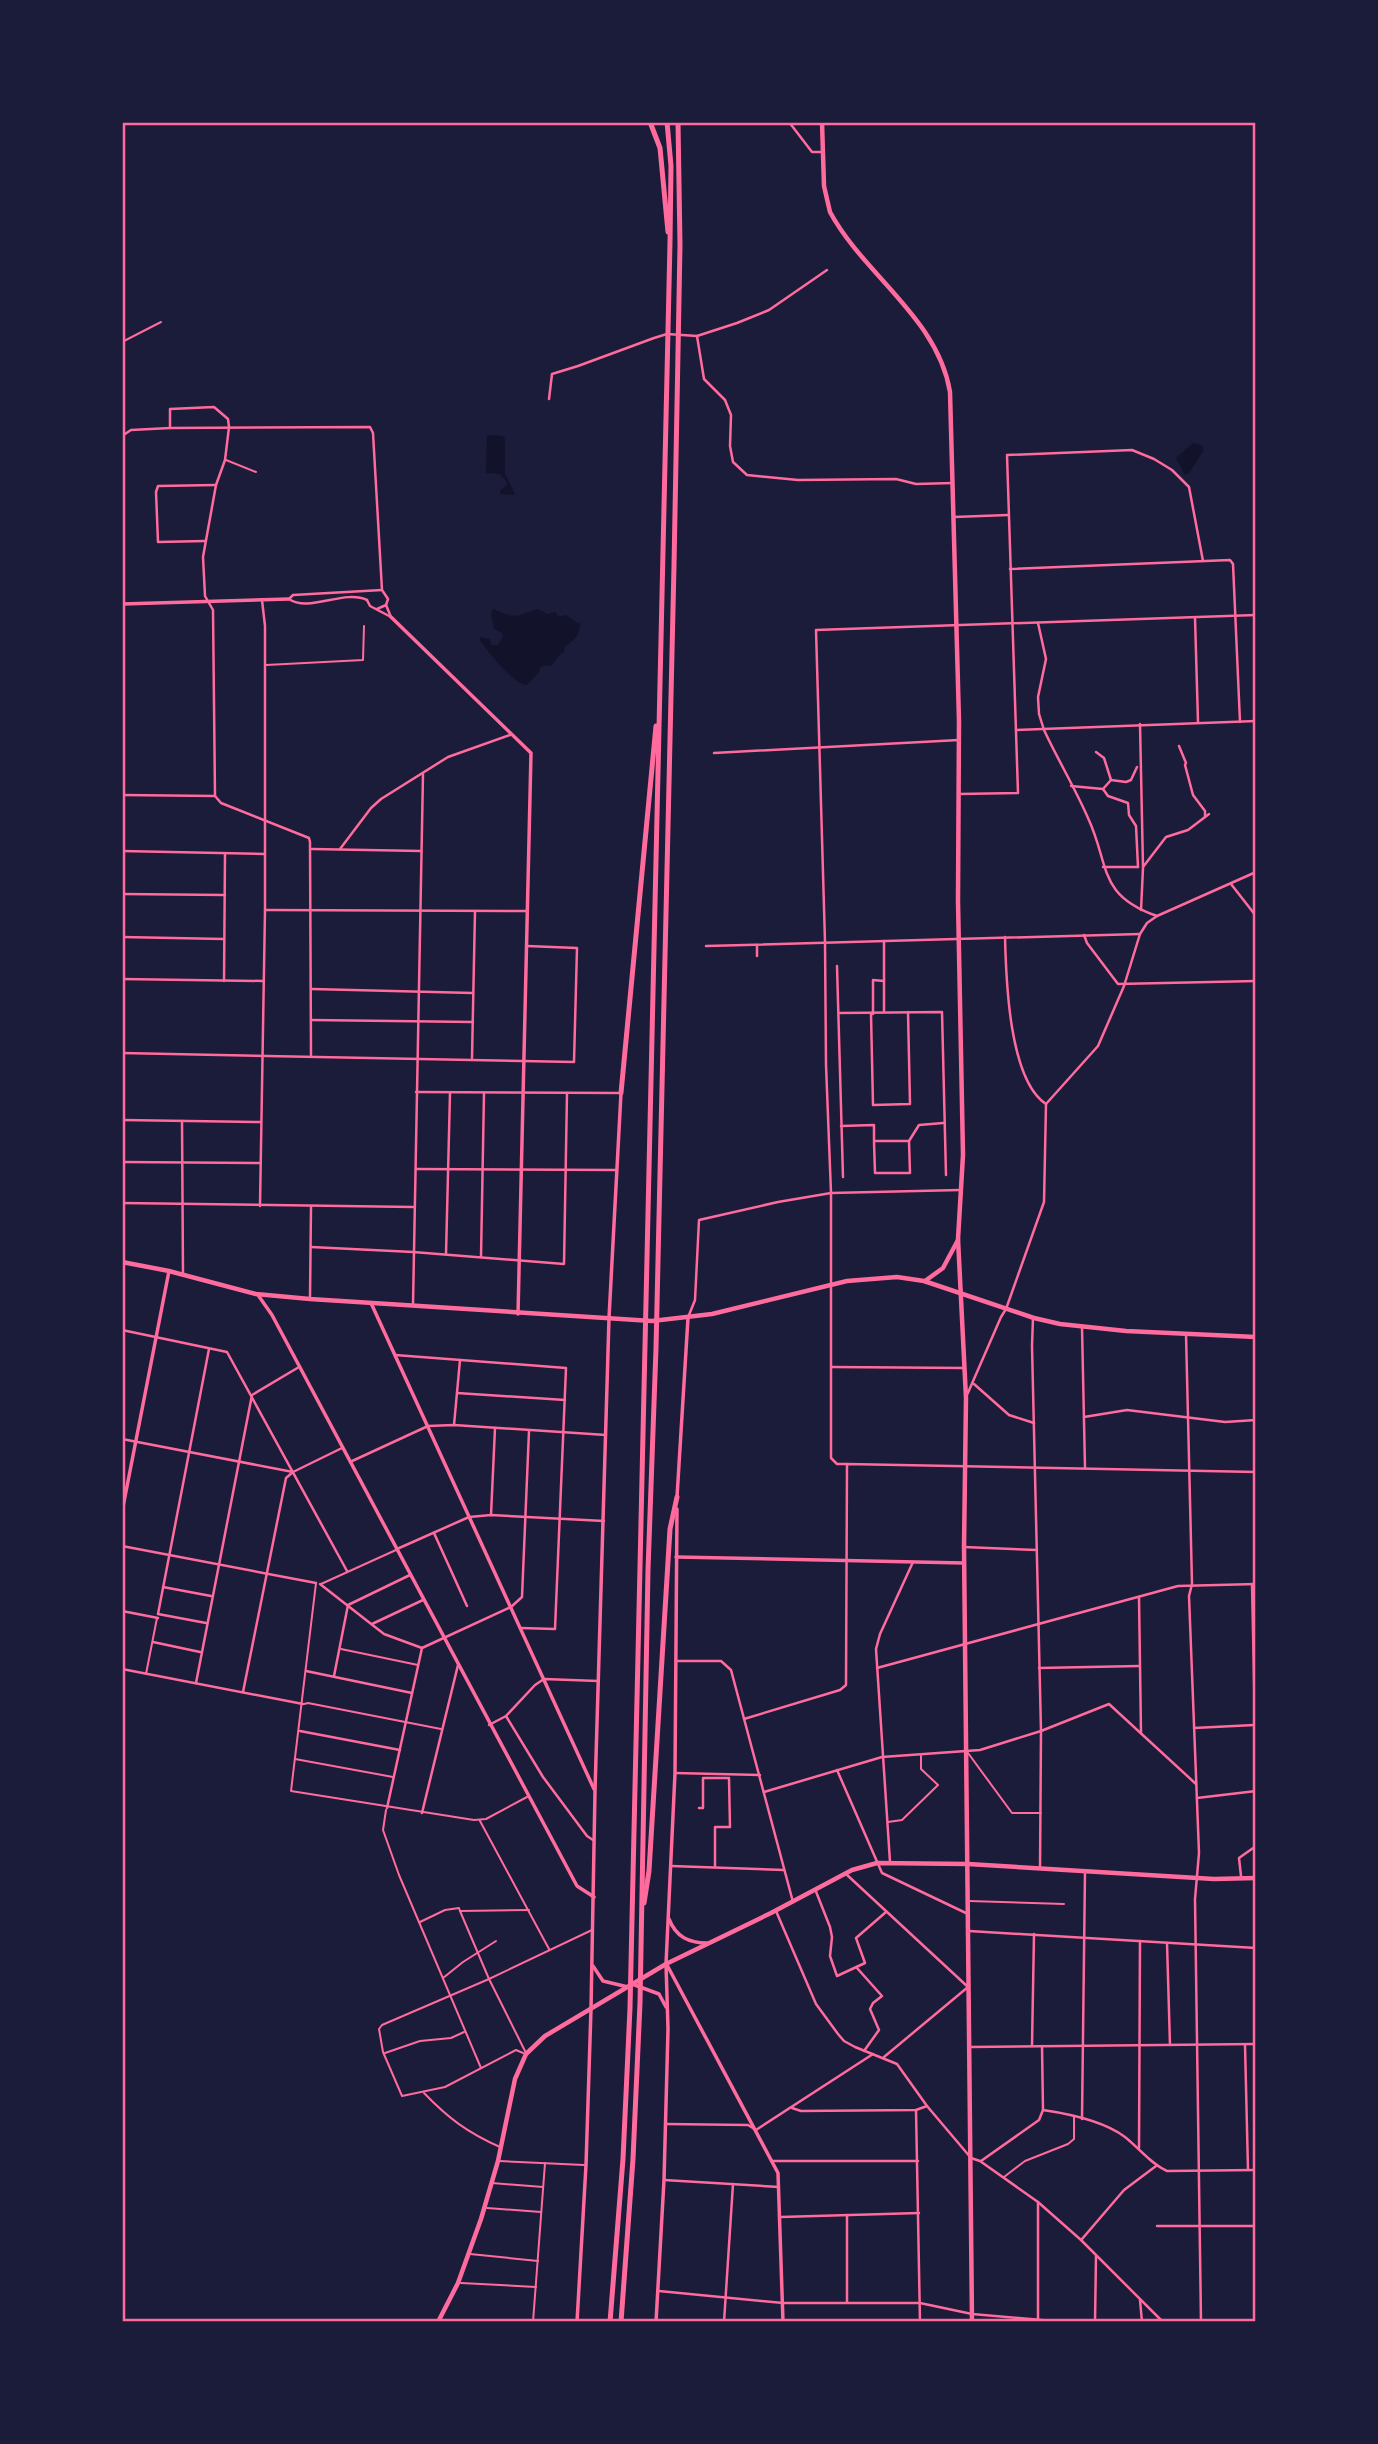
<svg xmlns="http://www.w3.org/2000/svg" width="1378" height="2444" font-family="'PT Sans Narrow',sans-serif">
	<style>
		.water { fill: #12122b }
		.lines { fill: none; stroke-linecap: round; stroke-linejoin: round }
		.service { stroke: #ff6b9d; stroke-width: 2 }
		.minor { stroke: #ff6b9d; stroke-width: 2.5 }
		.tertiary { stroke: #ff6b9d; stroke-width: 3.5 }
		.secondary { stroke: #ff6b9d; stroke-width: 4.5 }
		.motorway { stroke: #ff6b9d; stroke-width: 5 }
		.neatline { fill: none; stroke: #ff6b9d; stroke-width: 2.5 }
	</style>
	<rect width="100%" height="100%" fill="#1b1b3a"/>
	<g class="water">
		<polygon points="487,435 503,436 505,439 505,474 515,494 513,495 500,494 500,490 507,485 506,481 500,474 486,473"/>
		<polygon points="1193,443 1201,445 1204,450 1189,473 1185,475 1176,458"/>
		<path d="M493 609C518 619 513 617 538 609L548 614 555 612 558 617 566 615 577 623 580 622C581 632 575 641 565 646L564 652 561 653 551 666 544 665 539 668 540 671 527 685C512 683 488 652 480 640V637L490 639 491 645H498L503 637 502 633 494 629 491 614Z"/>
	</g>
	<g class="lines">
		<g class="service">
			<polyline points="122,342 161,322"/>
			<polyline points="226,460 256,472"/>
			<polyline points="266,665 363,660 364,626"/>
			<polyline points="316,1583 291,1791 474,1820 486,1819 527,1797"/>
			<polyline points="321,1584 396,1550"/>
			<polyline points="341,1649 418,1665"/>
			<polyline points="146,1674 157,1618"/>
			<polyline points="304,1704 308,1703 441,1729"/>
			<polyline points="968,1753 1012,1813 1041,1813"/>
			<polyline points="295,1759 393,1777"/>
			<polyline points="386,1810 383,1830 399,1875 481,2068"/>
			<polyline points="480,1821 549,1949"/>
			<polyline points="888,1822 902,1820 938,1785 921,1769 921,1756"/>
			<polyline points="969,1901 1064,1904"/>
			<polyline points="460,1911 489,1979 526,2053"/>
			<polyline points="420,1922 445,1910 459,1908 460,1911 529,1910"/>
			<polyline points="443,1978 463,1962 496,1941"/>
			<polyline points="385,2053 420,2041 451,2038 464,2032"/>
			<polyline points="523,2053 516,2050 445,2087 402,2096 383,2052 379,2029 382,2025 489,1979 592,1930"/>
			<path d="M424 2093C448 2118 468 2133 500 2147"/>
			<polyline points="499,2161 584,2165"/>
			<polyline points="1004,2177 1025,2161 1068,2144 1074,2139 1074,2117"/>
			<polyline points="492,2183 543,2187"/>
			<polyline points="487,2208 541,2212"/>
			<polyline points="470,2254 538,2261"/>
			<polyline points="461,2283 536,2287"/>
			<polyline points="533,2322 545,2163"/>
		</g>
		<g class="minor">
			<polyline points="789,122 812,152 823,152"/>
			<polyline points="697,336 704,379 725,400 731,415 730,446 733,462 747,475 798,480 896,479 916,484 953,483"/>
			<polyline points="549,399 552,374 578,366 654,338 667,334 697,336 737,323 769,310 827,270"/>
			<polyline points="122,436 131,430 170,428 370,427 373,433 382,590 388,599 386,605 377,609"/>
			<polyline points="954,517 1008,515"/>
			<polyline points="205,541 158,542 156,492 158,486 216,485"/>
			<polyline points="1010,569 1230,560 1233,564 1240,722"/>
			<polyline points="290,598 293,595 382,590"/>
			<path d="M289 599C309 613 344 589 367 600"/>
			<polyline points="367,600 370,606 391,617"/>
			<polyline points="386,605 391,617"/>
			<polyline points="1195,618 1198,722"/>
			<path d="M1038 623 1046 659 1038 697 1039 714 1044 730C1058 760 1075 788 1088 818 1110 865 1097 895 1157 916"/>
			<polyline points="1140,724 1143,867"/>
			<polyline points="1016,730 1256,721"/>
			<polyline points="1179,746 1186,763 1185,765 1193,795 1205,811 1205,817"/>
			<polyline points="714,753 959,740"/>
			<polyline points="1111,780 1126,782 1131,780 1137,767"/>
			<polyline points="1071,786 1103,789 1111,780 1104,758 1096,752"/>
			<polyline points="1103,789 1108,796 1128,803 1129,815 1136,826 1138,867"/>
			<polyline points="959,794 1018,793 1007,455 1132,450 1154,459 1172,470 1189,487 1203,561"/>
			<polyline points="122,795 215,796 213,610 205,596 203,557 216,485 225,460 229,427 228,419 214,407 170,409 170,428"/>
			<polyline points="215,796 221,803 309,838 310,842 311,1055"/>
			<polyline points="312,849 421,851"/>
			<polyline points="340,849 371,808 381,799 448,757 510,735"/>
			<polyline points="122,851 265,854"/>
			<polyline points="1103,867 1138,867"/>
			<polyline points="1143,867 1166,837 1188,830 1209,814"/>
			<polyline points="1231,884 1256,916"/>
			<polyline points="122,894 225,895"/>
			<polyline points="265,910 527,911"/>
			<polyline points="1141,910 1143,868"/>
			<polyline points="1084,935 1087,943 1118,984 1256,981"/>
			<polyline points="122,937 224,939"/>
			<path d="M1005 937C1006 979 1009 1080 1046 1104"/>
			<polyline points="884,941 884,1011"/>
			<polyline points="706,946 1140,934"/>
			<polyline points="757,956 757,945"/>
			<polyline points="837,966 843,1177"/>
			<polyline points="122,979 263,981"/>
			<polyline points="224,981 225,854"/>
			<polyline points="312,989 473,993"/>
			<polyline points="839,1013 942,1012 946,1175"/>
			<polyline points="871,1014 873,1105 910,1104 908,1012"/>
			<polyline points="873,1014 873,980 884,981"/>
			<polyline points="311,1020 473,1022"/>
			<polyline points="122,1053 574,1062 577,948 527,946"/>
			<polyline points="472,1058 475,911"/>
			<polyline points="416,1092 621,1093"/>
			<polyline points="122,1120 261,1122"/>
			<polyline points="182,1121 183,1275"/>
			<polyline points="841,1126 874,1125 874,1141 909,1141 919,1125 943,1123"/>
			<polyline points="874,1142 875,1173 910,1173 909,1141"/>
			<polyline points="122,1162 260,1163"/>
			<polyline points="416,1169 616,1170"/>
			<polyline points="122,1203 413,1207"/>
			<polyline points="260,1206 265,910 265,626 262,600"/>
			<polyline points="311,1247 413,1252 564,1264 567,1093"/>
			<polyline points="446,1254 450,1093"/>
			<polyline points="481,1257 484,1093"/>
			<polyline points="310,1298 311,1207"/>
			<polyline points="413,1305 423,774"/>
			<polyline points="689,1315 695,1300 699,1220 778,1202 831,1193 960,1190"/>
			<polyline points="1033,1318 1032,1346 1041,1731 1040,1868"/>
			<polyline points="1082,1327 1085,1468"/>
			<polyline points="122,1330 227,1352 347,1571"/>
			<polyline points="1186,1334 1192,1584 1189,1596 1199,1853 1195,1899 1201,2322"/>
			<polyline points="395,1355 566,1368 555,1629 521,1628"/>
			<polyline points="832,1367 964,1368"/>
			<polyline points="974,1384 1009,1415 1034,1423"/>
			<polyline points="457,1393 565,1400"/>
			<polyline points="967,1395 1001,1317 1006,1309 1044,1202 1046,1104 1098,1046 1124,986 1140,934 1147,923 1157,916 1256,872"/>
			<polyline points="1084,1417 1127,1410 1225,1422 1256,1420"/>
			<polyline points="454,1425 460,1360"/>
			<polyline points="122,1439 293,1472"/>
			<polyline points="350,1462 428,1426 454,1425 606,1435"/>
			<polyline points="847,1464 837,1464 831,1458 831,1193 826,1065 825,942 816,630 1256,615"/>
			<polyline points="491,1515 495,1428"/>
			<polyline points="434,1533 467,1606"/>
			<polyline points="122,1546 316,1583"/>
			<polyline points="964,1547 1037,1550"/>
			<polyline points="397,1549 469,1517 491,1515 604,1521"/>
			<polyline points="320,1584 384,1634 422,1648"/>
			<polyline points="1252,1584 1255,1725"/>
			<polyline points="163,1587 211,1596"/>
			<polyline points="1139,1597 1141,1733"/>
			<polyline points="348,1605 410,1575"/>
			<polyline points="122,1611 158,1618"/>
			<polyline points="206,1623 158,1614 209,1349"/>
			<polyline points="372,1624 423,1600"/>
			<polyline points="153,1642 200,1652"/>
			<polyline points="677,1661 721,1661 731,1670 793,1902"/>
			<polyline points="877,1668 1178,1586 1256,1584"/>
			<polyline points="1039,1668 1139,1666"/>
			<polyline points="122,1669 303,1704"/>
			<polyline points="306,1671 412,1693"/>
			<polyline points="334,1676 348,1605"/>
			<polyline points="196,1683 252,1395 299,1367"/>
			<polyline points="243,1692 286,1478 293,1472 342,1448"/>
			<polyline points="506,1716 535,1685 544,1679 598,1681"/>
			<polyline points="744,1719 840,1690 846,1685 847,1464 1256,1472"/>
			<polyline points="489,1725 506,1716 543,1777 587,1836 593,1840"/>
			<polyline points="1194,1728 1254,1725"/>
			<polyline points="300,1731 400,1750"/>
			<polyline points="837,1770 882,1873 968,1914"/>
			<polyline points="675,1773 760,1775"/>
			<polyline points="764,1792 882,1757 980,1750 1041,1731 1109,1704 1196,1784"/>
			<polyline points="1197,1798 1256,1791"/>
			<polyline points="387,1808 422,1648 511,1607 522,1597 529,1431"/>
			<polyline points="699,1808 703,1808 703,1778 729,1778 730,1827 715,1827 715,1867"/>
			<polyline points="422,1813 458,1665"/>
			<polyline points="890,1862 876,1649 880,1634 913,1562"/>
			<polyline points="671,1866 784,1870"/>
			<polyline points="846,1874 968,1987 884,2057"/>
			<polyline points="1241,1876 1239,1858 1256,1846"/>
			<polyline points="815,1889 830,1927 832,1937 830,1956 837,1976 865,1963 856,1938 886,1912"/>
			<polyline points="776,1911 816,2004 838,2034 844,2041 855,2047 897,2064 927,2106 971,2158 980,2161 1038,2202 1081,2240 1163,2322"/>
			<polyline points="969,1931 1256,1948"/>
			<polyline points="1167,1943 1170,2045"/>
			<polyline points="857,1968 882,1996 873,2003 870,2009 879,2030 864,2051"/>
			<polyline points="1245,2045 1248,2170"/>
			<polyline points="1032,2046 1034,1934"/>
			<polyline points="1042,2046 1043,2110"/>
			<polyline points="970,2047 1256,2044"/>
			<polyline points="792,2108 801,2111 916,2110 927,2106"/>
			<polyline points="916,2110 920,2322"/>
			<polyline points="1082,2119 1085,1871"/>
			<polyline points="666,2124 748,2125 756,2130 873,2054"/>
			<polyline points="1139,2148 1140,1941"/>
			<polyline points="771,2161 918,2161"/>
			<path d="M981 2161 1039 2120 1043 2110C1070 2114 1104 2121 1125 2137 1140 2149 1151 2164 1167 2171L1256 2170"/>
			<polyline points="664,2180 779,2187"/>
			<polyline points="847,2215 847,2302"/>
			<polyline points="781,2217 919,2213"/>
			<polyline points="1157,2226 1256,2226"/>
			<polyline points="1082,2239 1124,2190 1156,2166"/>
			<polyline points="659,2291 783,2303 920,2303 972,2314 1065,2322"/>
			<polyline points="1140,2300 1142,2322"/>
			<polyline points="724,2322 733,2184"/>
			<polyline points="1038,2322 1038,2202"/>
			<polyline points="1095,2322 1096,2256"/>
		</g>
		<g class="tertiary">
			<polyline points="122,604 289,599"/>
			<polyline points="391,617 531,753 518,1314"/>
			<polyline points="258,1295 272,1315 577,1886 594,1897"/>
			<polyline points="371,1303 594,1789"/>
			<polyline points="677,1497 688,1318"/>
			<polyline points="122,1512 169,1271"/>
			<polyline points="676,1557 964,1563"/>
			<path d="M669 1919C676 1937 689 1943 707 1943"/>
			<polyline points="667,1965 778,2173 783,2322"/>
			<polyline points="593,1966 603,1981 628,1987"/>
			<polyline points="632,1984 659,1994 666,2007"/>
			<polyline points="577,2322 586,2165 591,2009 595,1791 609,1318 621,1093"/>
			<polyline points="656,2322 664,2180 668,2029 666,1964 675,1773 677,1509"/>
		</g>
		<g class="secondary">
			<path d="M822 122 824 186 830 212C864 275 938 318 950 392L959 721 958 901 963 1155 958 1239 966 1398 964 1547 972 2322"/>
			<polyline points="122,1262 169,1271 256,1294 310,1299 652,1321 712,1314 847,1281 897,1277 924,1281 1034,1318 1060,1324 1126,1331 1256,1337"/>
			<polyline points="925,1281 943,1268 958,1240"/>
			<polyline points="438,2322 458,2283 481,2219 498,2161 515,2079 526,2054 545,2036 666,1964 771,1913 852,1870 877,1863 968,1864 1214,1879 1256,1878"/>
		</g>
		<g class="motorway">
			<polyline points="650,122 660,148 668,232"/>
			<polyline points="621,1093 656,726"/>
			<polyline points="644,1903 649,1871 670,1529 677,1497"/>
			<polyline points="610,2322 623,2159 630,2008 670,242 671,166 667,122"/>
			<polyline points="621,2322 633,2159 640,2003 648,1570 656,1348 674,566 680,245 678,122"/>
		</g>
	</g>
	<rect width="1378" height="2444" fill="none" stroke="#1b1b3a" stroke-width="248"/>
	<rect x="124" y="124" width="1130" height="2196" class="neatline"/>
</svg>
